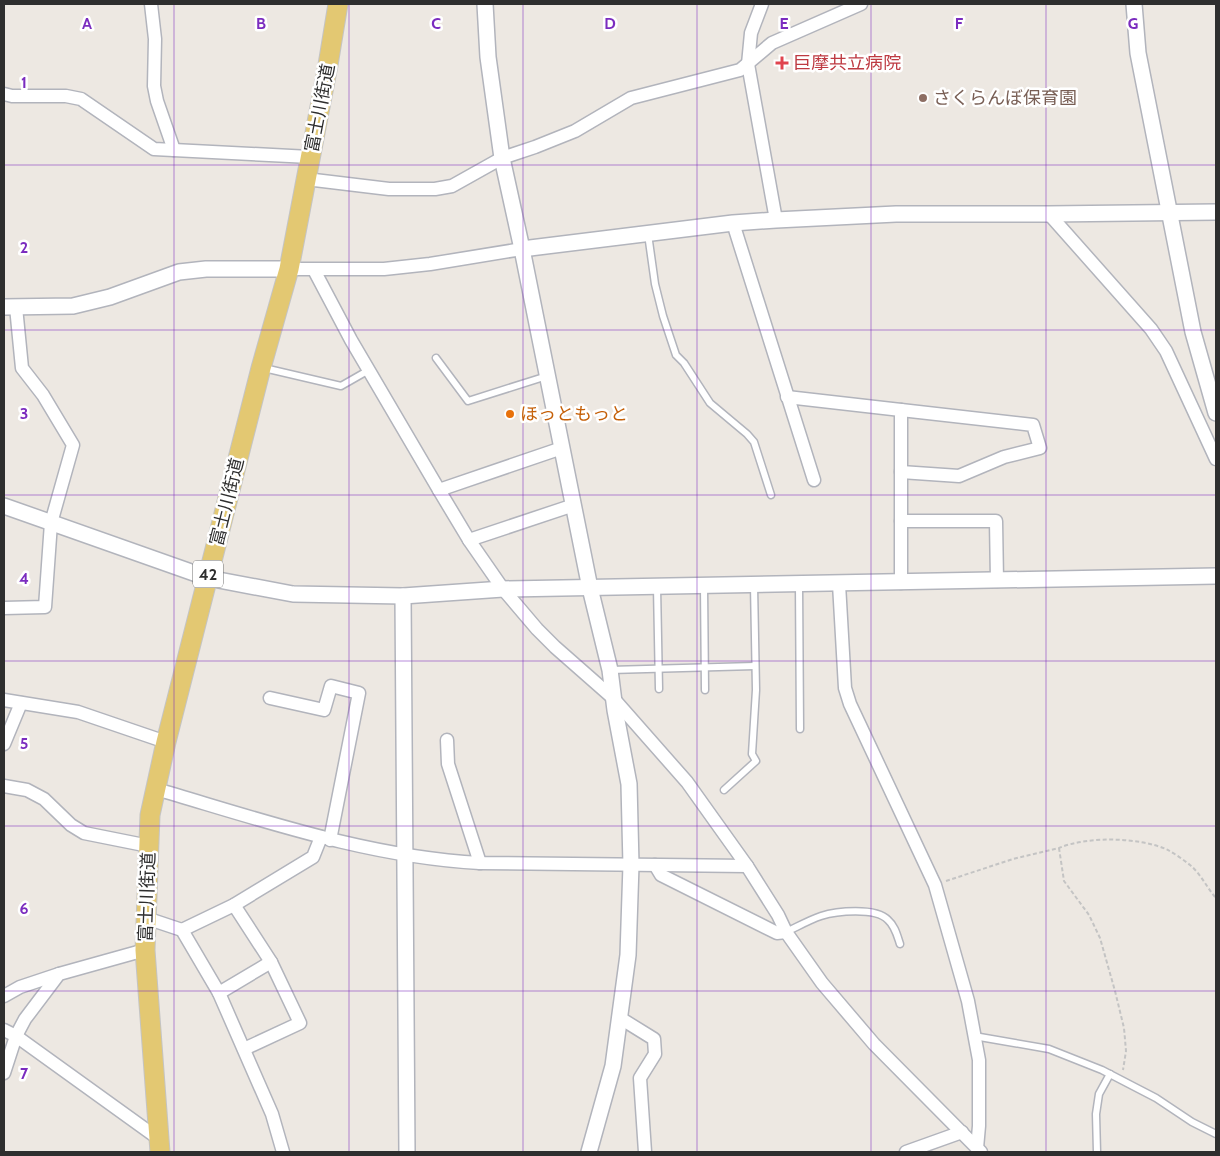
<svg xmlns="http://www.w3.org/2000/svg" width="1220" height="1156" font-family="Cabin,'Noto Sans JP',sans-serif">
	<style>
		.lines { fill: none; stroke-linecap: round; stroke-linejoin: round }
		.service-casing { stroke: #b2b4bc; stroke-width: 9 }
		.minor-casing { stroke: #b2b4bc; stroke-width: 15 }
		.tertiary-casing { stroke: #b2b4bc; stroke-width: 18 }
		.primary-casing { stroke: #c4c4c4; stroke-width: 21 }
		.path { stroke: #c4c4c4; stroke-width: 2; stroke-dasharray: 4 2.5; stroke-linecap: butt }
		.service { stroke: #fff; stroke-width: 6 }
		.minor { stroke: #fff; stroke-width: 12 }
		.tertiary { stroke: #fff; stroke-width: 15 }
		.primary { stroke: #e3c872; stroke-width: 19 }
		.grid { fill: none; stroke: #7b2cbf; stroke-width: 1; stroke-opacity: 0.55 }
		.health-dot { fill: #e0444e; stroke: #fff; stroke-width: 2 }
		.education-dot { fill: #8d6e63; stroke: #fff; stroke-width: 2 }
		.food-dot { fill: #e8710a; stroke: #fff; stroke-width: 2 }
		.labels { text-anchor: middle; stroke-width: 5; stroke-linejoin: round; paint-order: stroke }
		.shield { fill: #fff; stroke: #6d6d6d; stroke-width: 1 }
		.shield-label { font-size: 16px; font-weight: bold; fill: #2e2e2e }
		.health-label { font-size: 18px; fill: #be3a42; stroke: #fff; text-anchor: start }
		.education-label { font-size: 18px; fill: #785e54; stroke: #fff; text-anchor: start }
		.street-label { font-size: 18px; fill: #2e2e2e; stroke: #fff }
		.food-label { font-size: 18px; fill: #c56008; stroke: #fff; text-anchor: start }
		.grid-label { font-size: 16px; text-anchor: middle; font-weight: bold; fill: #7b2cbf; stroke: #fff; stroke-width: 5; stroke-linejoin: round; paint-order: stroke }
	</style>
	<rect width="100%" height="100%" fill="#ede8e2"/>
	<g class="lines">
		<g class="service-casing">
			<g id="service">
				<polyline points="648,234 655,284 663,316 676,355 684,363 710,403 747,434 754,442 771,495"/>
				<polyline points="436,358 468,401 547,376"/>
				<polyline points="264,368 341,386 369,370"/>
				<polyline points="799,585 800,729"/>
				<polyline points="704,586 705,690"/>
				<polyline points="657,587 659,689"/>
				<polyline points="610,670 755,666"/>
				<polyline points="724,790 756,761 752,754 756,690 754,585"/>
				<path d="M786 932C797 927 809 920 821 916 836 911 876 907 888 920 895 926 897 935 900 944"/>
				<polyline points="974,1036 1049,1049 1102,1070 1156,1098 1192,1122 1216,1134"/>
				<polyline points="1097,1152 1096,1114 1099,1094 1110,1074"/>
			</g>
		</g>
		<g class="minor-casing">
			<g id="minor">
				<polyline points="151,4 155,39 154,86 157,101 174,150"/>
				<polyline points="762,4 751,33 748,64 776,220"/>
				<polyline points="4,94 12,96 66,96 81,99 154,149 310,157"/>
				<polyline points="306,179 389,189 435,189 452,186 502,158 535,147 575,131 631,98 740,70 772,43 861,4"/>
				<polyline points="1049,214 1151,329 1166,351 1216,459"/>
				<polyline points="733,223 814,480"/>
				<polyline points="289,269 384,269 430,264 522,249"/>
				<polyline points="314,270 351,340 439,490 469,540 503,589 537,629 555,647 613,698 687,782 747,866 778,915 786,932 822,983 874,1044 981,1152"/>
				<polyline points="787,397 901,410 901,583"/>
				<polyline points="901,472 959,476 1004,457 1040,448 1033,425 901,410"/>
				<polyline points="439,490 562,448"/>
				<polyline points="901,521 996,521 997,581"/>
				<polyline points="469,540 574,505"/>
				<polyline points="839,584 845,688 850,704 935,885 968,1001 979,1060 979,1126 977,1148"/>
				<polyline points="4,608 45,607 51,523 73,445 43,395 22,368 16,307"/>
				<polyline points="270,698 324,710 331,686 359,693 330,840"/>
				<polyline points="4,700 78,712 166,742"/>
				<polyline points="447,740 448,764 480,863"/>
				<polyline points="4,744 21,703"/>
				<polyline points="4,786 27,790 44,799 71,825 84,833 149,846"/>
				<path d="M156 789C262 820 368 857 480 863L747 866"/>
				<polyline points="655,865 661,875 777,933 786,932"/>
				<polyline points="234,905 271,962 300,1023 244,1049"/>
				<polyline points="146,918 182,930 219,993 272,1114 283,1152"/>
				<polyline points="182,930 234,905 313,857 321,837"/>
				<polyline points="219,993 271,962"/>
				<polyline points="4,996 20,987 59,974"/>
				<polyline points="620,1018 654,1039 655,1054 640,1078 645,1152"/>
				<polyline points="4,1030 16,1036 159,1139"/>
				<polyline points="4,1073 16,1036 25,1019 59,974 145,950"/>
				<polyline points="906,1152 962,1132"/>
			</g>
		</g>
		<g class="tertiary-casing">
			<g id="tertiary">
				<polyline points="485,4 488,57 502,158 522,249 590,588 610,670 615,710 629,784 631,865 628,955 613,1066 589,1152"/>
				<polyline points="1134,4 1138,53 1193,332 1216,413"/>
				<polyline points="522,249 733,223 776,220 896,214 1049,214 1216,212"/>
				<polyline points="4,307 73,306 110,297 179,272 206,269 289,269"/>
				<polyline points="4,506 208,578 293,594 403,596 503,589 1216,576"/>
				<polyline points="403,596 407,1152"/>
			</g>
		</g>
		<g class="primary-casing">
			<polyline id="primary" points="160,1152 145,950 150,815 166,742 261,368 289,269 328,65 338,4"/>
		</g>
		<g class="path">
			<polyline points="1059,848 1064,881 1089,915 1100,938 1115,991 1124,1028 1126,1051 1123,1070"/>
			<path d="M946 881 1013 859 1059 848C1087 836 1140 837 1168 850 1175 854 1184 860 1190 865 1201 874 1207 888 1216 898"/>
		</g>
		<use href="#service" class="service"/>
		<use href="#minor" class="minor"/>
		<use href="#tertiary" class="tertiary"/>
		<use href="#primary" class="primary"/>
	</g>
	<path class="grid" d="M174 4V1152M349 4V1152M523 4V1152M697 4V1152M871 4V1152M1046 4V1152M4 165H1216M4 330H1216M4 495H1216M4 661H1216M4 826H1216M4 991H1216"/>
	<path class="health-dot" d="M779.5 55.5h5v5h5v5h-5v5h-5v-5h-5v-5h5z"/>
	<circle class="education-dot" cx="923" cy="98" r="5"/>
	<circle class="food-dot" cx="510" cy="414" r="5"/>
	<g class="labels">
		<rect class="shield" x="193" y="560.5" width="30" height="27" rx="4"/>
		<g class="shield-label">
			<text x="208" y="580">42</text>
		</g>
		<g class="health-label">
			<text x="793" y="69">巨摩共立病院</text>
		</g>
		<g class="education-label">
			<text x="933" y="104">さくらんぼ保育園</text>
		</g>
		<g class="street-label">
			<text transform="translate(320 108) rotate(-79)" y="6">富士川街道</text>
			<text transform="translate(227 502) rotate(-76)" y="6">富士川街道</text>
			<text transform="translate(147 897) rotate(-88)" y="6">富士川街道</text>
		</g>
		<g class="food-label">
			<text x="520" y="420">ほっともっと</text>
		</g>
	</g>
	<g class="grid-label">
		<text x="87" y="29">A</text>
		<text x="261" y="29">B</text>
		<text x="436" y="29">C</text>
		<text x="610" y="29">D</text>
		<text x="784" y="29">E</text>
		<text x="959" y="29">F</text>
		<text x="1133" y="29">G</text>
		<text x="24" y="88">1</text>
		<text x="24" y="253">2</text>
		<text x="24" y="419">3</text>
		<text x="24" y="584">4</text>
		<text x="24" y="749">5</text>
		<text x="24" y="914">6</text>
		<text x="24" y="1079">7</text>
	</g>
	<rect width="1220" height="1156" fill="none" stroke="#2e2e2e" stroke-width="10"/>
</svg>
